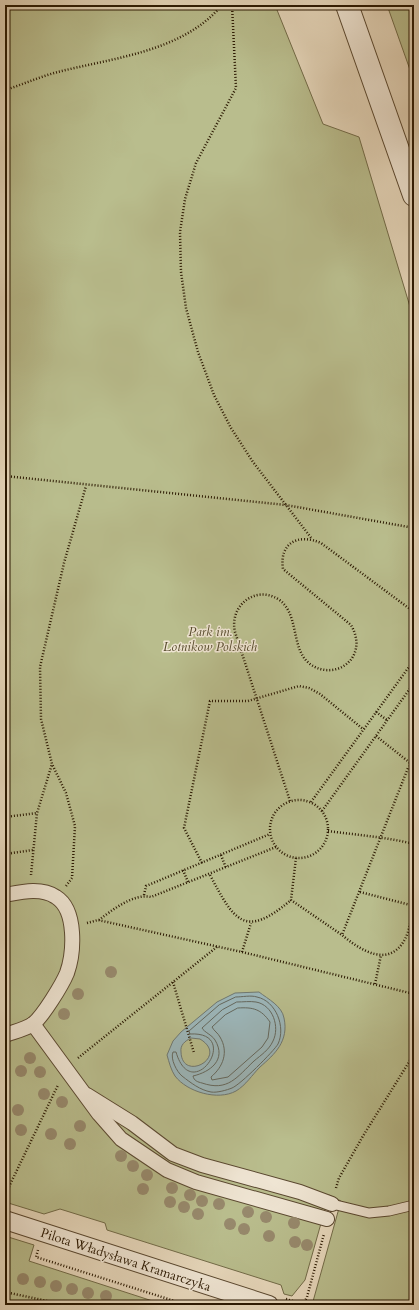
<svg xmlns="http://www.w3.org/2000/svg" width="419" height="1310" font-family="Cardo,serif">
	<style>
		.green { fill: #b9bd8d; stroke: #726b48 }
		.water { fill: #9cb7bb; stroke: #6f7871; fill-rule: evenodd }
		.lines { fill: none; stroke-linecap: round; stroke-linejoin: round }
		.shore { stroke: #64685e; stroke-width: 1 }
		.service-casing { stroke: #5a4830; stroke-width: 11 }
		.pedestrian-casing { stroke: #5a4830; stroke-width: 16 }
		.minor-casing { stroke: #5a4830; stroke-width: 20 }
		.tertiary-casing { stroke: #5a4830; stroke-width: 24 }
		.path { stroke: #2b1902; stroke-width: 2.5; stroke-dasharray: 1 2; stroke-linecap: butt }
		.service { stroke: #efe5d3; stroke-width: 9 }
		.pedestrian { stroke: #efe5d3; stroke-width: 14 }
		.minor { stroke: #efe5d3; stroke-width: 18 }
		.tertiary { stroke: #efe5d3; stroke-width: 22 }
		.tree { fill: #97896c }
		.labels { text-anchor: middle; stroke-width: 3; stroke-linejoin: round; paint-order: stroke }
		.park-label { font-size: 13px; font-style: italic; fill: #564a2c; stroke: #efe5d3 }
		.street-label { font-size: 13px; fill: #2b1902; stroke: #efe5d3 }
	</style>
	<rect width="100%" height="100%" fill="#e6d7bb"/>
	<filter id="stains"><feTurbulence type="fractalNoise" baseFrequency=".005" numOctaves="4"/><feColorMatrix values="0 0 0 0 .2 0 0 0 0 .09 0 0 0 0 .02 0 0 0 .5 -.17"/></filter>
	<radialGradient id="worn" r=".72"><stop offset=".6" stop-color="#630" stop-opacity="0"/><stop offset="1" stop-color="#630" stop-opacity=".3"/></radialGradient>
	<g class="green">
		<polygon points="5,5 275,5 323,124 359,137 414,320 414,1305 312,1305 341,1201 329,1195 305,1280 292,1296 284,1294 281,1285 107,1230 105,1223 60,1209 44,1214 5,1202"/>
		<polygon points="387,5 414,5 414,81"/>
		<polygon points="5,1236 34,1245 29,1261 165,1305 5,1305"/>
	</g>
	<path class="water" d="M259 992C268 999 282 1006 284 1018 289 1041 275 1054 260 1067 252 1075 246 1085 236 1091 218 1101 187 1092 175 1076 171 1070 169 1062 167 1055L173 1041 181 1032 217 1002 235 993ZM191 1038 200 1039C230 1057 182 1083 181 1052 180 1045 185 1041 191 1038Z"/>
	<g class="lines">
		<g class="shore">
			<path d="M236 997C242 997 251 995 257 997 276 1001 286 1027 278 1044 274 1051 240 1085 232 1088 227 1090 217 1093 211 1092 200 1090 191 1083 182 1076 177 1072 170 1059 173 1052H176C192 1107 243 1031 190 1034L189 1031 219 1005Z"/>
			<path d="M237 1002C243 1002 250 1001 256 1002 273 1005 280 1027 273 1041 269 1050 261 1055 254 1061 237 1077 228 1092 202 1083 198 1082 194 1081 193 1076 210 1072 227 1060 215 1040 212 1035 204 1032 202 1028L222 1010Z"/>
			<path d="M238 1008C253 1007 261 1009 270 1022L268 1038 262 1047 228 1077 212 1080 211 1077C223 1067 229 1052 220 1037 218 1033 214 1031 212 1027L225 1015Z"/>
		</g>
		<g class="service-casing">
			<polyline id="service" points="332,1204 369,1213 389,1211 414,1205"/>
		</g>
		<g class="pedestrian-casing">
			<g id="pedestrian">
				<path d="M5 895C21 892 41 887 56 897 77 910 74 953 67 973 62 985 43 1016 33 1024 26 1029 13 1032 5 1035"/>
				<polyline points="33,1024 99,1114 121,1139 167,1170 196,1182 327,1219"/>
				<polyline points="87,1095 132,1123 173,1154 202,1165 300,1192 332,1204"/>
			</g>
		</g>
		<g class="minor-casing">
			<polyline id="minor" points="5,1220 269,1305"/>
		</g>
		<g class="tertiary-casing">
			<polyline id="tertiary" points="347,5 414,195"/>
		</g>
		<g class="path">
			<polyline points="232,5 236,88 196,163 185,199 180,232 181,272 186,308 198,352 214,395 231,428 253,462 312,539"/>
			<path d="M5 90C21 85 37 78 54 73 110 58 182 53 222 5"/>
			<polyline points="5,476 286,505 414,528"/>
			<polyline points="376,712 387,720"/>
			<polyline points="376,736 414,766"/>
			<path d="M412 764 408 768 342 935C360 950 389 969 405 939 410 930 411 916 414 906"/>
			<circle cx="299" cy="829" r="29"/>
			<path d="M290 801 235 632C229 606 255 585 278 599 300 613 290 649 310 664 335 682 370 658 351 625L283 569C279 543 298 533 321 543L414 612"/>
			<polyline points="311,802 414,660"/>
			<polyline points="322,811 414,683"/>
			<polyline points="5,817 37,813"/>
			<path d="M328 831C357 835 386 837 414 844"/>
			<polyline points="5,854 33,850"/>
			<polyline points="221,855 226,868"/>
			<polyline points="296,858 291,900 342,935"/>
			<polyline points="202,863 184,828 210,701 248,701 299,686 309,688 320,694 363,729"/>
			<polyline points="183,870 188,882"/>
			<polyline points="31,875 37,813 52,764"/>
			<path d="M210 875C234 920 244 940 291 900"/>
			<polyline points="66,886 72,878 75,826 66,793 52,764 41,719 40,667 64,563 86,486"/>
			<polyline points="360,892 414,906"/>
			<polyline points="144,895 146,886 270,834"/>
			<path d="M99 920C112 910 134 893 151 897L276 847"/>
			<polyline points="87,923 98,920 242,952 414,994"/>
			<polyline points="242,952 251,923"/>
			<polyline points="173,982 194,1053"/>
			<polyline points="375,984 381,955"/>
			<polyline points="78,1058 218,946"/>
			<polyline points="336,1188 339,1178 363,1136 414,1054"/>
			<polyline points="5,1195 58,1085"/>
			<polyline points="38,1250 36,1257 187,1305"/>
			<polyline points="5,1292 66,1305"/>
			<polyline points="286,1299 303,1304"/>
			<polyline points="303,1305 307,1297 324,1234"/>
		</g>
		<use href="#service" class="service"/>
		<use href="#pedestrian" class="pedestrian"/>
		<use href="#minor" class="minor"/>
		<use href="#tertiary" class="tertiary"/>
	</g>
	<g class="tree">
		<circle cx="111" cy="972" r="6"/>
		<circle cx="78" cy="994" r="6"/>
		<circle cx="64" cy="1014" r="6"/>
		<circle cx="30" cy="1058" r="6"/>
		<circle cx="21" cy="1071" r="6"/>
		<circle cx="40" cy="1072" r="6"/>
		<circle cx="44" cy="1094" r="6"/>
		<circle cx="62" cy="1102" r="6"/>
		<circle cx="18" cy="1110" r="6"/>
		<circle cx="80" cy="1126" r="6"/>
		<circle cx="21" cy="1130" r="6"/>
		<circle cx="51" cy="1134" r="6"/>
		<circle cx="70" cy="1144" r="6"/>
		<circle cx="121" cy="1156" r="6"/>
		<circle cx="133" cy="1166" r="6"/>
		<circle cx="147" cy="1175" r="6"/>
		<circle cx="172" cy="1188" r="6"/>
		<circle cx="143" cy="1189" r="6"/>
		<circle cx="190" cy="1195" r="6"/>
		<circle cx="202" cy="1201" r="6"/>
		<circle cx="170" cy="1202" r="6"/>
		<circle cx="219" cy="1204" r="6"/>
		<circle cx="184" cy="1207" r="6"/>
		<circle cx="248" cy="1212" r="6"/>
		<circle cx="198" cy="1214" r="6"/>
		<circle cx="266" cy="1217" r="6"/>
		<circle cx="294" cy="1223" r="6"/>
		<circle cx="230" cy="1224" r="6"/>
		<circle cx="244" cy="1229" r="6"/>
		<circle cx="269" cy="1236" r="6"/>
		<circle cx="295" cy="1242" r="6"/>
		<circle cx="307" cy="1245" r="6"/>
		<circle cx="23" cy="1279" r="6"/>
		<circle cx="40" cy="1282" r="6"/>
		<circle cx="56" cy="1286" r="6"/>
		<circle cx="72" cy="1289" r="6"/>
		<circle cx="88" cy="1293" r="6"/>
		<circle cx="106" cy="1296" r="6"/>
	</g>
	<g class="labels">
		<g class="park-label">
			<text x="210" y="636">Park im.<tspan x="210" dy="15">Lotnikow Polskich</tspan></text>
		</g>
		<g class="street-label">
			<text transform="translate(126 1259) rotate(18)" y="5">Pilota Władysława Kramarczyka</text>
		</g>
	</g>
	<rect width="419" height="1310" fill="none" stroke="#e6d7bb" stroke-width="20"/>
	<rect x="6" y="6" width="407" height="1298" fill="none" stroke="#2b1902" stroke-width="2"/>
	<rect x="10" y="10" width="399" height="1290" fill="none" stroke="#2b1902"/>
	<rect width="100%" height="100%" filter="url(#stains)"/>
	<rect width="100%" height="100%" fill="url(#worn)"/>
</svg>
